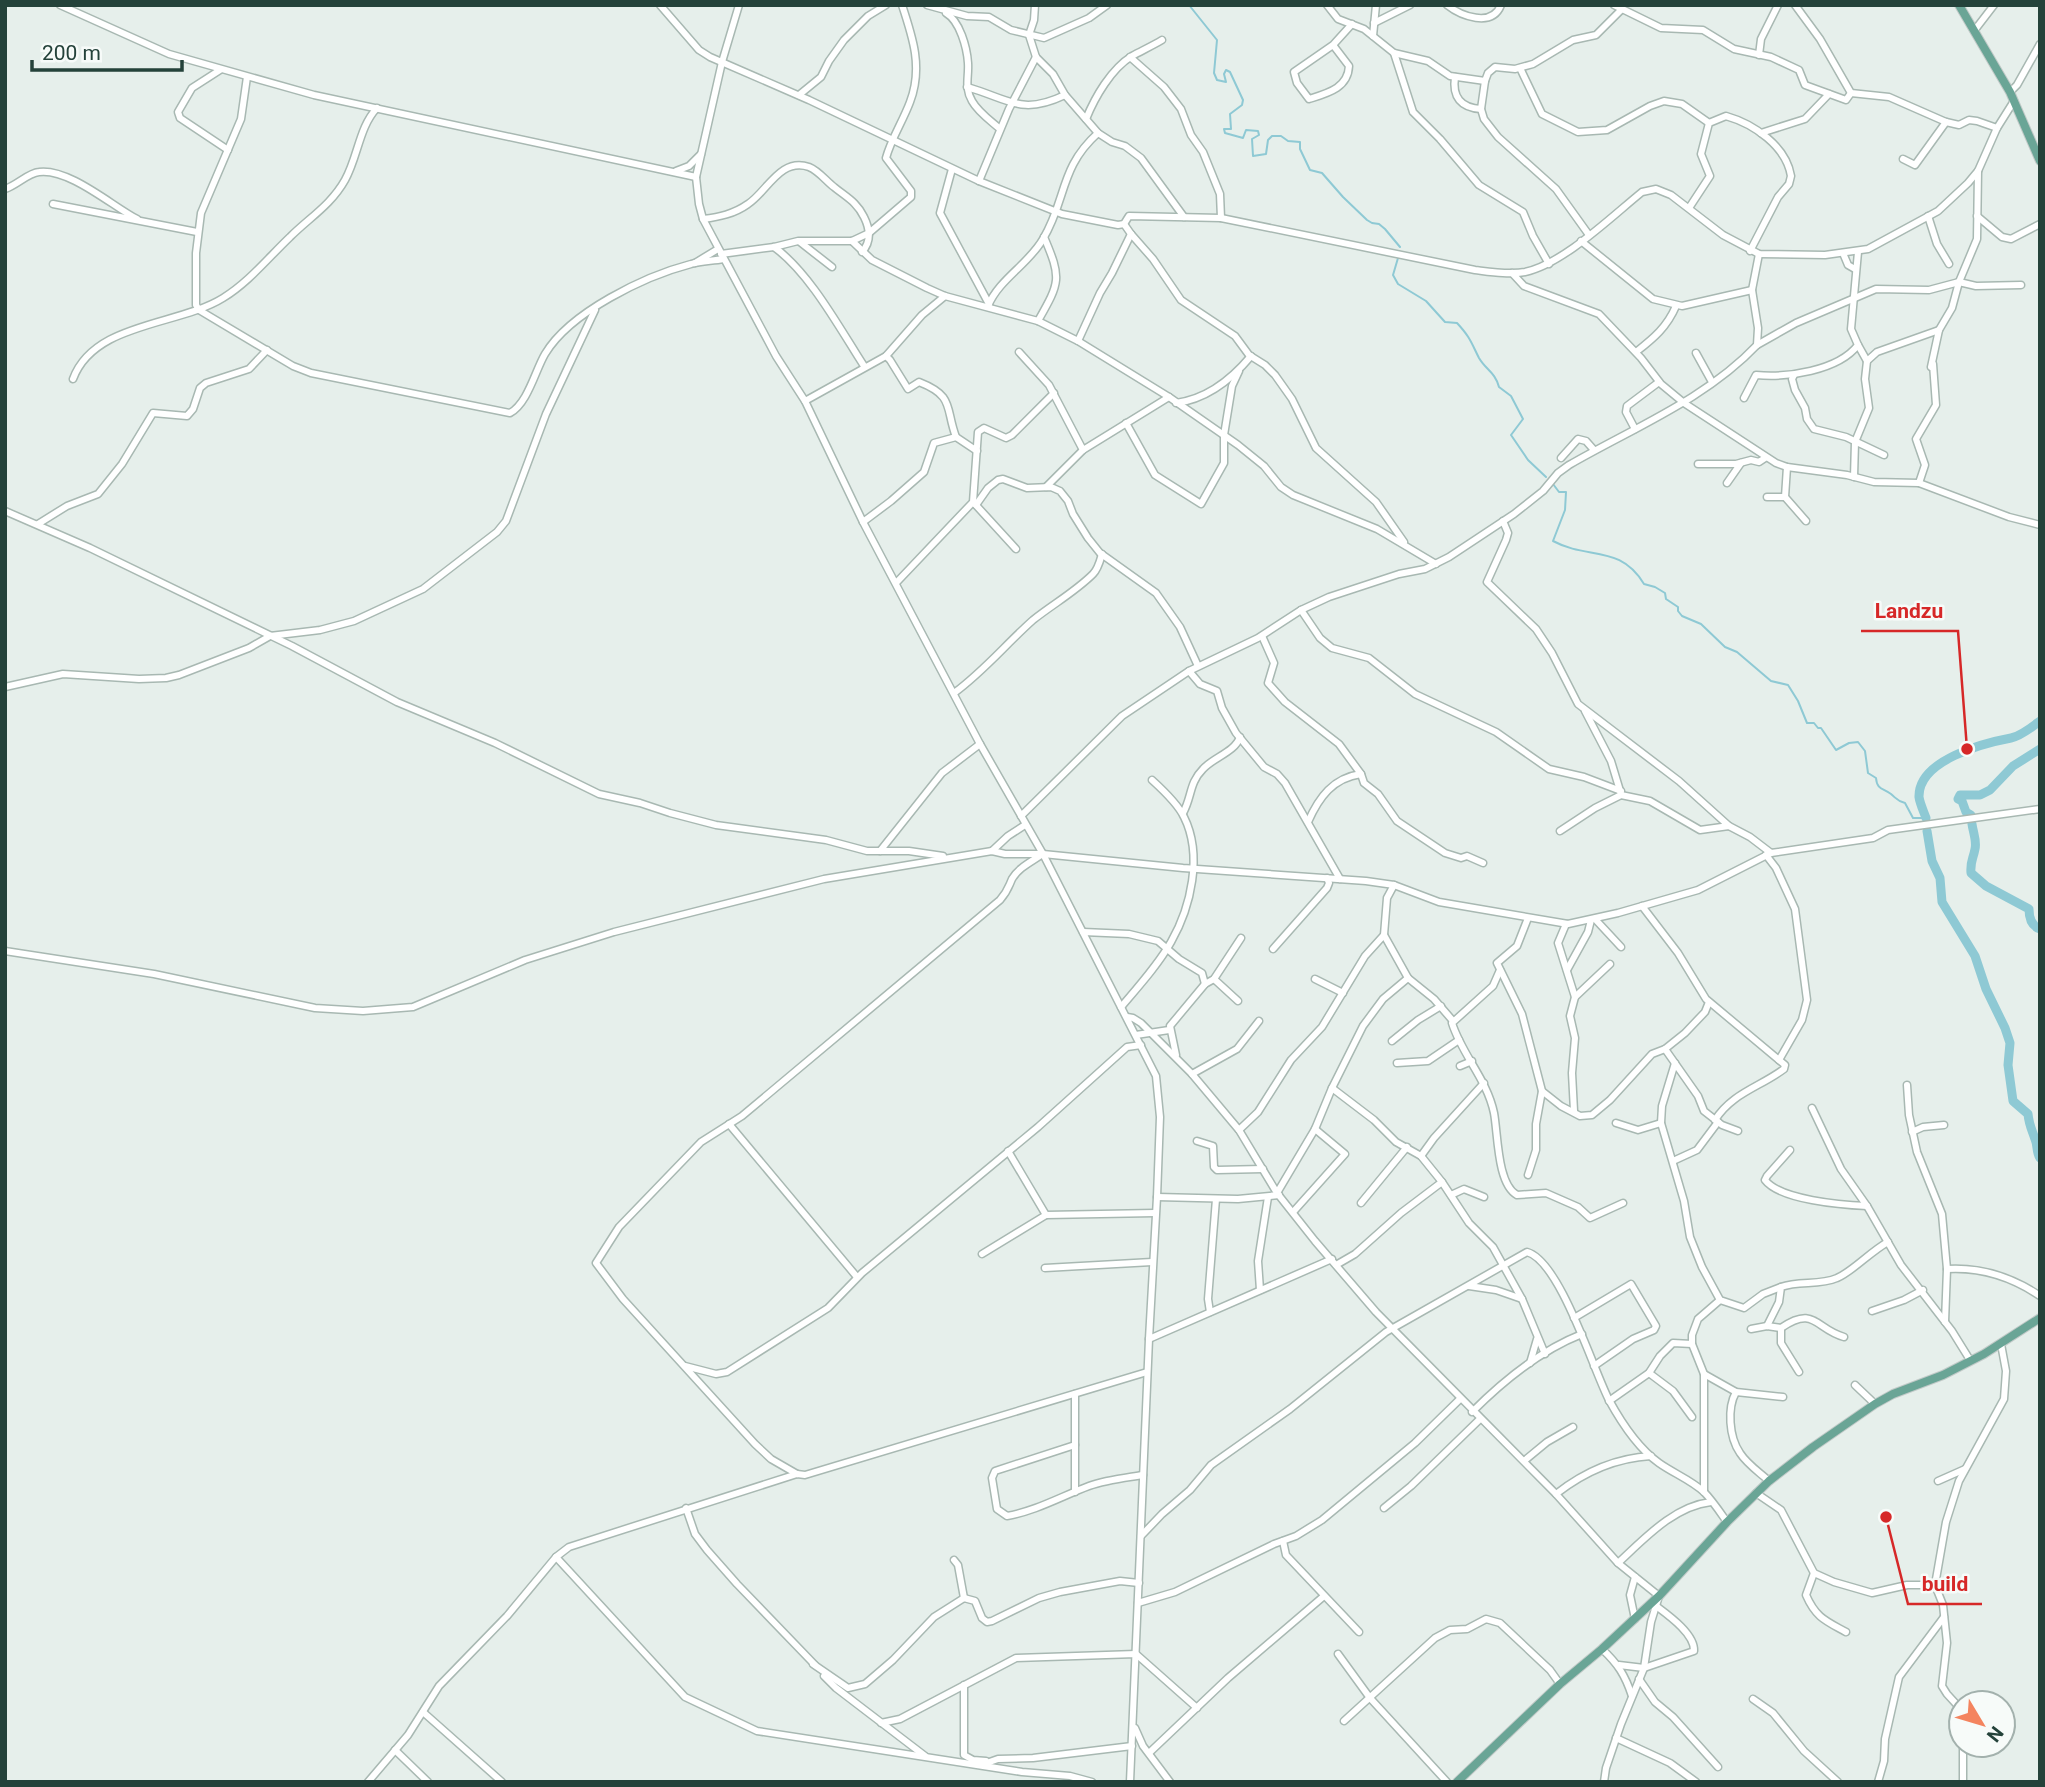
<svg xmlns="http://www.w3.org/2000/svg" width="2045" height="1787" font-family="Roboto,sans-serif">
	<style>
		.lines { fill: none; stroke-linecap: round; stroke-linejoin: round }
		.stream { stroke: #8ec9d4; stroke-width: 2 }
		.river { stroke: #8ec9d4; stroke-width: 9 }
		.minor-casing { stroke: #a8b8b2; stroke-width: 9 }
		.major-casing { stroke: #c2cac8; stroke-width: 10 }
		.minor { stroke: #fff; stroke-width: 6 }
		.major { stroke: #6aa596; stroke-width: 8 }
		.leader { fill: none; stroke: #d62828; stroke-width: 2.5 }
		.callout-dot { fill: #d62828; stroke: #f7fbf9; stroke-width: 2.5 }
		.callout-label { font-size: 21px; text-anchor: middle; font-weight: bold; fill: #d62828; stroke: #f7fbf9; stroke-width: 5; stroke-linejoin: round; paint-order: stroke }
	</style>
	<rect width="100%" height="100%" fill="#e6efeb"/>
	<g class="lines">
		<g class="stream">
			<polyline points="1189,5 1217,40 1214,73 1217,80 1226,82 1224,74 1226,70 1230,72 1243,100 1242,105 1230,114 1231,129 1224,129 1225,133 1243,138 1246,130 1258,131 1259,135 1252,139 1253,156 1266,154 1268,140 1272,136 1281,136 1288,141 1300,142 1300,149 1310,170 1322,173 1343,197 1367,220 1372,223 1379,224 1385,229 1400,247"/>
			<path d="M1398 258 1393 275 1398 284 1426 301 1445 322 1457 323C1470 337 1471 342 1479 358 1486 370 1495 372 1499 387L1511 396 1523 419 1511 435 1528 460 1546 477"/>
			<path d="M1553 484 1559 492H1566L1565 510 1553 541C1588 560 1620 544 1644 584L1655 587 1665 593 1666 599 1678 607V611L1682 616 1701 624 1725 647 1737 652 1771 681 1788 685 1798 701 1807 723H1814L1818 728H1821L1836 750 1849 743 1858 742 1865 751 1868 773 1876 778C1877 790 1883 788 1891 794 1897 799 1897 801 1905 803L1913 818H1926"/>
		</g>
		<g class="river">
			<polyline points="1971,815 1966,812 1962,801 1958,799 1960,795 1980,795 1990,790 2013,766 2040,749"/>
			<path d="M1926 818C1924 812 1920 804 1919 797 1918 760 1984 743 2011 738 2021 736 2032 727 2040 721"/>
			<path d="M1972 824C1973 832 1977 841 1975 849 1973 860 1970 861 1971 873L1986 886 2029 909C2029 918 2031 926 2040 929"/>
			<path d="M1927 831 1932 861 1940 878 1942 902 1975 956 1986 989 2005 1028 2010 1043 2008 1065 2013 1101 2028 1114C2029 1125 2032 1130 2035 1139 2038 1146 2036 1152 2040 1158"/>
		</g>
		<g class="minor-casing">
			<g id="minor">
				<polyline points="60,5 169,54 314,95 696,177"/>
				<path d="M660 5 699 50 710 57 809 100 979 181 1062 214 1118 225 1124 224 1129 216 1221 218 1475 270C1491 272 1509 275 1525 272 1563 264 1611 217 1642 192L1656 189 1671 195 1723 235 1759 254 1825 255 1868 249 1938 211 1968 183 1978 171 1997 128 2014 101"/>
				<polyline points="739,5 722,62 696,177 699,204 703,219 776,356 805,401 863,522 980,744 1043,854 1156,1076 1160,1117 1157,1197 1149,1339 1130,1782"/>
				<polyline points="927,5 967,16 989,17 1011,30 1044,38 1089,18 1107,5"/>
				<polyline points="1035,5 1034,20 1029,35 1036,57 1053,74 1065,95 1098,133 1112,142 1125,146 1141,158 1184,217"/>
				<polyline points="1327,5 1338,19 1364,29 1394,53 1428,61 1450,76 1485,81"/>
				<path d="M1447 5C1461 16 1492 28 1501 5"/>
				<polyline points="1614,5 1661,28 1703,30 1734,49 1771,57 1799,70 1805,85 1846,100 1851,93"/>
				<polyline points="1795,5 1820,39 1851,93 1889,97 1946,122 1959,125 1969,120 1977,121 1997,128"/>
				<path d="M946 13C960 21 967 48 968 63 969 77 964 87 972 101 978 112 991 121 1000 129"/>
				<polyline points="1374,23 1410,5"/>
				<polyline points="1974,31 1994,5"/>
				<polyline points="1373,36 1376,5"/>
				<path d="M1333 45 1349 66C1348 88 1328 93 1309 99L1297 83 1294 72 1333 45 1352 24"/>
				<polyline points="1394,53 1413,112 1440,139 1479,185 1523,212 1533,236 1549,264"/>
				<polyline points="1759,55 1761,39 1778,5"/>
				<polyline points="1130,57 1164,87 1181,109 1191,135 1203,152 1220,194 1221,218"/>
				<polyline points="1520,68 1542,114 1578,132 1607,130 1650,106 1664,101 1682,104 1709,123"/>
				<polyline points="220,70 192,88 178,112 180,118 228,150"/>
				<path d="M247 77 241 119 201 213 196 253V305L199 310 293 366 311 373 510 413C528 403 535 371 545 354 570 312 645 276 691 264 701 261 713 261 723 259"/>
				<path d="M1455 77C1452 97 1461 108 1481 109"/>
				<path d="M967 87C1009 99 1021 116 1065 95"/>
				<polyline points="2010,92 2017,85 2040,44"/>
				<polyline points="799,95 821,77 829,61 844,40 868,16 886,5"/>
				<path d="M1086 119C1095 97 1111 69 1132 56 1141 51 1152 46 1162 40"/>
				<polyline points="1761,133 1805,119 1829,94"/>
				<polyline points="1903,159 1915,165 1946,122"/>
				<polyline points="952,169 940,213 989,304"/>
				<polyline points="676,171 689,166 701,154"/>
				<polyline points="979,181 1009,109 1036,57"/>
				<path d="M5 189C17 185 28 173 39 172 69 168 112 206 137 219"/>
				<polyline points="53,204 197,232"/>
				<path d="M1689 208 1710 176 1701 154 1709 123 1726 116C1754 124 1786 146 1791 176L1789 184 1778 197 1750 251"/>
				<polyline points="1928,216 1937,244 1949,264"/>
				<polyline points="1977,216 2002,237 2011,239 2040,224"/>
				<path d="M703 219C719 217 734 214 748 204 767 192 780 157 809 167 819 171 826 181 834 187 846 197 857 202 864 217 870 229 872 241 862 252"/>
				<polyline points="1124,224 1131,234 1153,259 1181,300 1235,336 1249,355 1265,365 1275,375 1292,399 1316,448 1376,502 1404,542"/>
				<polyline points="1589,235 1556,189 1498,137 1484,119 1481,109 1485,81 1488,73 1495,67 1515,69 1533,64 1573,40 1596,35 1621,10"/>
				<polyline points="852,241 872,260 927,288 945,296 1038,321 1078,341 1169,397 1238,445 1264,466 1281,487 1293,495 1377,529 1436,564"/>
				<polyline points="1581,241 1653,299 1682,306 1752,290"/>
				<polyline points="800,242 832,267"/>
				<path d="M774 247C810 273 840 329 864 366"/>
				<polyline points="1843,253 1848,265 1855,269"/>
				<path d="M721 254 774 247 798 241H852L869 233 911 197V191L886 158C891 139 903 121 910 102 923 68 913 38 902 5"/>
				<polyline points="695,263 718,249"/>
				<polyline points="1512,273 1524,286 1599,314 1641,358 1661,384 1684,403 1776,463 1787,467 1847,475 1874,482 1919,483 2009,517 2040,525"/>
				<path d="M988 306C999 279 1029 264 1043 239 1067 199 1059 168 1098 133"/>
				<path d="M1038 321C1060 282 1062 279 1044 237"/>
				<polyline points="1078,341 1100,293 1112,273 1131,234"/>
				<polyline points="1757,345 1796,323 1876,289 1929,290 1959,282 1976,286 2021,285"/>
				<polyline points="1858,345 1867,361"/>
				<polyline points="1019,352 1049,385 1083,450"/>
				<path d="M1636 352C1654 338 1667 327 1676 306"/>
				<polyline points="1696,353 1712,382"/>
				<path d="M886 356 890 360 908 389 919 382C955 396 945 408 956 437"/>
				<polyline points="1931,367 1939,330 1952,308 1959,282 1977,239 1978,171"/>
				<polyline points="1794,375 1792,379 1795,390 1805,408 1807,419 1814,429 1846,437 1884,455"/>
				<path d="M73 379C94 322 178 326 223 298 249 282 268 258 290 237 309 218 331 205 345 180 358 157 359 127 377 108"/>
				<path d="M1744 398 1756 375C1786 378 1838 371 1858 345L1851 329 1858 252"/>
				<polyline points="805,401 886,356 922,315 945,296"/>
				<path d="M1176 403C1207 399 1231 380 1251 356"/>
				<polyline points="1126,423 1155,475 1201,504 1224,463 1224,435 1232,386 1239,371"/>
				<polyline points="1635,429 1626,412 1627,406 1659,382"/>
				<polyline points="1561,458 1578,439 1586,441 1594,450"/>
				<polyline points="1698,464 1736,464 1751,460 1759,462 1765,458"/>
				<polyline points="1787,467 1785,497 1806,521"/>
				<polyline points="1854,477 1855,442 1869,408 1865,379 1867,361 1877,352 1939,330"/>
				<polyline points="1727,483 1741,463"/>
				<polyline points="1919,483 1925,465 1916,439 1936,405 1933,364"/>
				<polyline points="1046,487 1083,450 1169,397"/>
				<polyline points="1767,497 1785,497"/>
				<polyline points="974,503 1016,549"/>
				<polyline points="976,505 988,488 998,480 1003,479 1027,488 1051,487 1060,491 1068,501 1073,514 1088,538 1100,553 1156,593 1180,627 1198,666"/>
				<polyline points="5,511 90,548 292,646 397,702 495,743 599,794 640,803 670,813 716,825 826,840 867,851 909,851 943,856"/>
				<polyline points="1503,521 1508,533 1506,540 1487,582 1536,629 1552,653 1578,704 1679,781 1729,826 1750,837 1771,853"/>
				<polyline points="863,522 891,501 924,472 934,443 956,437 977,451"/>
				<polyline points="38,524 67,506 98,494 122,464 153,413 187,416 193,409 200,388 206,383 249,369 267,350"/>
				<polyline points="896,583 973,502 978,432 984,428 1006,438 1012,435 1054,393"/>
				<polyline points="1301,610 1320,638 1332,648 1369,658 1415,694 1496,732 1549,769 1584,777 1621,791"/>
				<polyline points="1262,636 1274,663 1268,683 1285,702 1339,744 1361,774 1364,783 1378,794 1397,821 1445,853 1461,858 1467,856 1483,863"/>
				<polyline points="1189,671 1200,684 1217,691 1222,708 1236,733 1264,767 1277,774 1285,783 1340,879"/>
				<polyline points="5,687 63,674 139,679 166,678 179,675 249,648 270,636 320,630 354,621 423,589 497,532 506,521 546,414 595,310"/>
				<path d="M954 693C983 672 1006 644 1033 620 1053 604 1075 592 1093 574 1098 569 1100 561 1102 554"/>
				<polyline points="1585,711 1611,761 1621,794"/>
				<path d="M1183 813C1192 797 1189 783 1203 769 1214 757 1235 752 1240 737"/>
				<path d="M1021 816 1122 716 1189 671 1258 638 1301 610 1329 597 1399 574 1425 569 1449 557 1514 514 1543 491 1558 473 1569 465C1633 428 1706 399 1757 345L1758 328 1752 290 1759 254"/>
				<path d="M1308 822C1319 797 1333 778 1361 774"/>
				<polyline points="1560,831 1595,808 1621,795 1650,801 1700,830 1729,826"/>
				<polyline points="880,851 942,773 980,744"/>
				<polyline points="992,851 1008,836 1025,825"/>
				<polyline points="1766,855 1776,868 1795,909 1807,1000 1802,1020 1779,1060"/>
				<path d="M1642 906 1678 953 1706 999 1785 1065 1784 1069C1760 1087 1732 1093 1715 1120"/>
				<polyline points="1528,918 1517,946 1497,963 1522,1014 1542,1091 1536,1124 1536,1150 1528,1175"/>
				<polyline points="1595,919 1621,947"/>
				<polyline points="1566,924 1558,943 1575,997 1570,1016 1575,1038 1572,1073 1574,1111"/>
				<polyline points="1083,932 1129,934 1158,941 1179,959 1202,973 1205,984"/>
				<polyline points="1384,935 1408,978 1434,999 1453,1021"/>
				<polyline points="1273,949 1327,888 1329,883 1327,878"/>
				<polyline points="5,951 154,974 315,1008 363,1011 413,1007 525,960 614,932 824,879 992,851 1005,854 1043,854 1183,868 1366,881 1394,885 1439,902 1568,924 1618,913 1698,890 1771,853 1873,838 1888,830 2040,809"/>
				<path d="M1500 970 1493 986 1452 1023C1462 1055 1487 1079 1494 1113 1498 1134 1497 1184 1517 1195L1546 1193 1578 1207 1590 1218 1623 1203"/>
				<polyline points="1567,970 1588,932 1591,920"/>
				<polyline points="1214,979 1238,1001"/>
				<polyline points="1315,979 1343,993"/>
				<polyline points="1575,997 1610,964"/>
				<path d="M1121 1007C1138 987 1158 965 1171 942 1191 907 1203 855 1184 817 1178 804 1163 790 1152 780"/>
				<polyline points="1127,1017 1133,1018 1141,1023 1192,1074 1239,1130 1277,1193 1315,1241 1376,1312 1556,1494 1618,1563 1659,1596 1651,1622 1644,1668 1621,1724 1606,1768 1604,1782"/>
				<polyline points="1136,1035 1169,1030"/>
				<polyline points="1392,1041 1418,1020 1441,1006"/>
				<polyline points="1665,1049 1698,1096 1704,1111 1722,1125 1738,1131"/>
				<polyline points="1176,1055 1170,1026 1205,984 1214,979 1241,938"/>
				<polyline points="1397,1063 1428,1061 1459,1040"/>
				<polyline points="1675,1063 1662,1106 1661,1123 1684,1201 1690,1237 1702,1267 1720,1300 1744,1308 1763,1294 1781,1287"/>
				<polyline points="1460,1066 1472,1061"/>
				<polyline points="1192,1074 1237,1049 1259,1021"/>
				<polyline points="1907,1085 1909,1115 1917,1152 1942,1214 1947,1269 1945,1322"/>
				<polyline points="1332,1088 1374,1120 1396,1142 1421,1156 1442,1182 1469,1223 1493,1247 1522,1299 1545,1354"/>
				<polyline points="1542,1091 1561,1106 1580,1116 1592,1115 1610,1100 1652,1054 1665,1049 1685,1033 1705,1012 1709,1002"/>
				<polyline points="1812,1108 1841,1169 1867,1206 1901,1265 1952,1331 1970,1360"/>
				<polyline points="1616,1123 1638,1130 1661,1123"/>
				<polyline points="729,1124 857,1277"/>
				<polyline points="1239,1130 1258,1112 1291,1060 1322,1027 1365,956 1384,935 1387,898 1394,885"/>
				<polyline points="1912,1132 1923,1127 1944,1125"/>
				<polyline points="1197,1141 1213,1146 1214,1167 1217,1170 1263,1169"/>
				<path d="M1790 1150 1767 1176 1765 1180C1780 1200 1842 1205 1867 1206"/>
				<polyline points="1008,1151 1046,1215 1155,1213"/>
				<polyline points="1421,1156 1434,1138 1484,1083"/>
				<polyline points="1673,1161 1697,1150 1718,1122"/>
				<polyline points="1277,1193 1315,1129 1332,1088 1363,1026 1383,999 1408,978"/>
				<polyline points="1451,1195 1464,1189 1484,1197"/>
				<polyline points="1157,1197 1238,1199 1279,1195"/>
				<polyline points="1361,1203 1407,1147"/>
				<polyline points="1294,1211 1345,1154 1315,1129"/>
				<polyline points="982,1254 1046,1215"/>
				<polyline points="1336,1265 1355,1254 1401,1213 1442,1182"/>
				<polyline points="1045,1268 1152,1262"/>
				<path d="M1947 1269C1981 1267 2012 1277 2040 1296"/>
				<polyline points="1469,1286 1496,1290 1522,1299"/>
				<polyline points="1260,1290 1258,1261 1268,1197"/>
				<polyline points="1872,1311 1904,1300 1923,1290"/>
				<polyline points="1210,1312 1208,1299 1216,1199"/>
				<polyline points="1574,1318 1631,1284 1656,1326 1654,1330 1633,1339 1594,1366"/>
				<path d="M1767 1326 1779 1302 1781 1287C1799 1280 1819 1286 1837 1278 1852 1272 1871 1251 1888 1242"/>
				<path d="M1781 1328C1815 1305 1815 1329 1844 1337"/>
				<polyline points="1751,1329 1767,1326 1781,1328 1781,1343 1799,1372"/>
				<polyline points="1149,1339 1332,1259"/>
				<polyline points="1530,1363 1537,1339"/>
				<polyline points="685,1366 716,1374 727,1372 828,1308 862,1273 1038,1127 1127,1047 1141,1045"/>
				<polyline points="1649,1373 1673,1391 1692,1417"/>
				<polyline points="1704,1374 1736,1392 1783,1397"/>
				<polyline points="1855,1385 1875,1404"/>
				<path d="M1736 1392C1727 1408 1729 1437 1740 1453 1747 1464 1759 1472 1769 1481"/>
				<polyline points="1609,1401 1649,1373 1660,1356 1673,1343 1692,1344"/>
				<path d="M1472 1412C1503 1381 1541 1350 1582 1334"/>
				<path d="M1075 1445 995 1471 992 1478 997 1509 1007 1516C1036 1511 1062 1496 1089 1486 1106 1480 1125 1478 1143 1475"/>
				<polyline points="1524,1461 1547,1442 1573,1427"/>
				<path d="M797 1474 771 1459 755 1444 623 1299 596 1263 619 1227 701 1142 742 1116 1000 900C1008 891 1008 888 1012 879 1018 868 1031 862 1041 855"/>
				<polyline points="1938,1481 1965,1469"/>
				<polyline points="1075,1492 1075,1394"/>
				<polyline points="1704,1492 1704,1374 1692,1344 1692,1335 1698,1319 1720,1300"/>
				<polyline points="1756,1493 1781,1510 1814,1573 1834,1582 1872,1593 1907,1585 1935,1585"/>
				<path d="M1556 1494C1584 1472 1615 1458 1651 1456"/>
				<polyline points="686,1508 695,1534 707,1550 737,1584 815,1665"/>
				<polyline points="1384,1508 1411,1486 1480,1419"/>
				<path d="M1141 1536 1162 1514 1190 1490 1211 1465 1290 1409 1386 1332 1527 1252C1560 1261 1593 1369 1609 1400 1621 1422 1638 1448 1659 1463 1673 1473 1691 1480 1704 1492 1712 1500 1720 1512 1727 1522"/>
				<polyline points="1283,1541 1286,1555 1359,1632"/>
				<polyline points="556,1557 685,1697 757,1731 1022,1772 1070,1776 1092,1782"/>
				<polyline points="954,1560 958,1565 964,1598"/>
				<path d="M1618 1563C1644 1539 1674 1506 1711 1502"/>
				<path d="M1814 1573 1806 1595C1816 1618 1826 1621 1846 1632"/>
				<polyline points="1138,1603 1175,1592 1274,1544 1296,1536 1322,1520 1415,1443 1460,1399"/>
				<polyline points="1635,1619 1630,1595 1635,1577"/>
				<path d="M1602 1649C1618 1664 1625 1675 1632 1696"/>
				<polyline points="1338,1654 1370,1698 1447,1782"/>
				<polyline points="813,1664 848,1688 865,1684 893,1660 934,1617 964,1598 975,1601 982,1618 987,1622 992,1621 1039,1598 1060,1592 1120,1581 1139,1583"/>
				<path d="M1619 1665 1644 1668 1694 1651C1695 1634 1668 1615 1656 1606"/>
				<polyline points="824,1676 836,1688 925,1756"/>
				<polyline points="1639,1679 1655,1702 1673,1717 1718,1767"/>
				<polyline points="964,1685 964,1755 973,1760 986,1761"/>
				<polyline points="1753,1699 1773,1713 1804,1751 1838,1782"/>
				<polyline points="423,1712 502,1782"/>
				<polyline points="1961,1713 1958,1706 1947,1694 1942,1686 1947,1643 1943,1605 1935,1585 1946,1522 1959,1481 2004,1399 2006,1371 2001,1344"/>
				<polyline points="1344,1721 1435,1638 1450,1630 1467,1629 1486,1619 1500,1623 1550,1670 1560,1684"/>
				<polyline points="881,1723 900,1719 1016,1658 1136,1654 1197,1708"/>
				<polyline points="1135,1728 1143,1746 1170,1782"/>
				<polyline points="1616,1738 1670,1763 1696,1782"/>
				<polyline points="395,1750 428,1782"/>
				<polyline points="1149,1753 1228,1678 1324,1596"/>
				<polyline points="981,1765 998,1759 1033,1758 1132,1746"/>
				<polyline points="368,1782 408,1735 439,1686 507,1616 556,1557 569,1547 797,1474 805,1475 1147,1372"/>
				<polyline points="1878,1782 1884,1761 1885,1739 1899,1677 1944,1617"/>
				<polyline points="1963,1782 1963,1745"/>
			</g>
		</g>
		<g class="major-casing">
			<g id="major">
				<polyline points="1959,5 2010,92 2040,161"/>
				<polyline points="1457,1782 1560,1684 1602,1649 1659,1596 1727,1522 1769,1481 1813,1447 1875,1404 1893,1394 1943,1375 1984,1354 2040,1318"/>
			</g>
		</g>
		<use href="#minor" class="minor"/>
		<use href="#major" class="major"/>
	</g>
	<path class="leader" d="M1967 749L1958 631H1861M1886 1517L1908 1604H1982"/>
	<g class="callout-dot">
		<circle cx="1967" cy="749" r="7"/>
		<circle cx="1886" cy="1517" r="7"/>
	</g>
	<g class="callout-label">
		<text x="1909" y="618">Landzu</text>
		<text x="1945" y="1591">build</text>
	</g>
	<rect width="2045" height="1787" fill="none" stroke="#24423a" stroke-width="14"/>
	<g transform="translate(1982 1724) rotate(128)"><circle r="33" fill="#f7fbf9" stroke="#a3b1ad" stroke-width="2"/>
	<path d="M0-5L12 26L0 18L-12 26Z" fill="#f4845f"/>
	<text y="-10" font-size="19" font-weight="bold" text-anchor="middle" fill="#24423a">N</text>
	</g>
	<path d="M32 60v10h150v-10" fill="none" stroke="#24423a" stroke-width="3.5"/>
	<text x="42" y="60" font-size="21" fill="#24423a" stroke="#f7fbf9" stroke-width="5" paint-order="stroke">200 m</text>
</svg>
